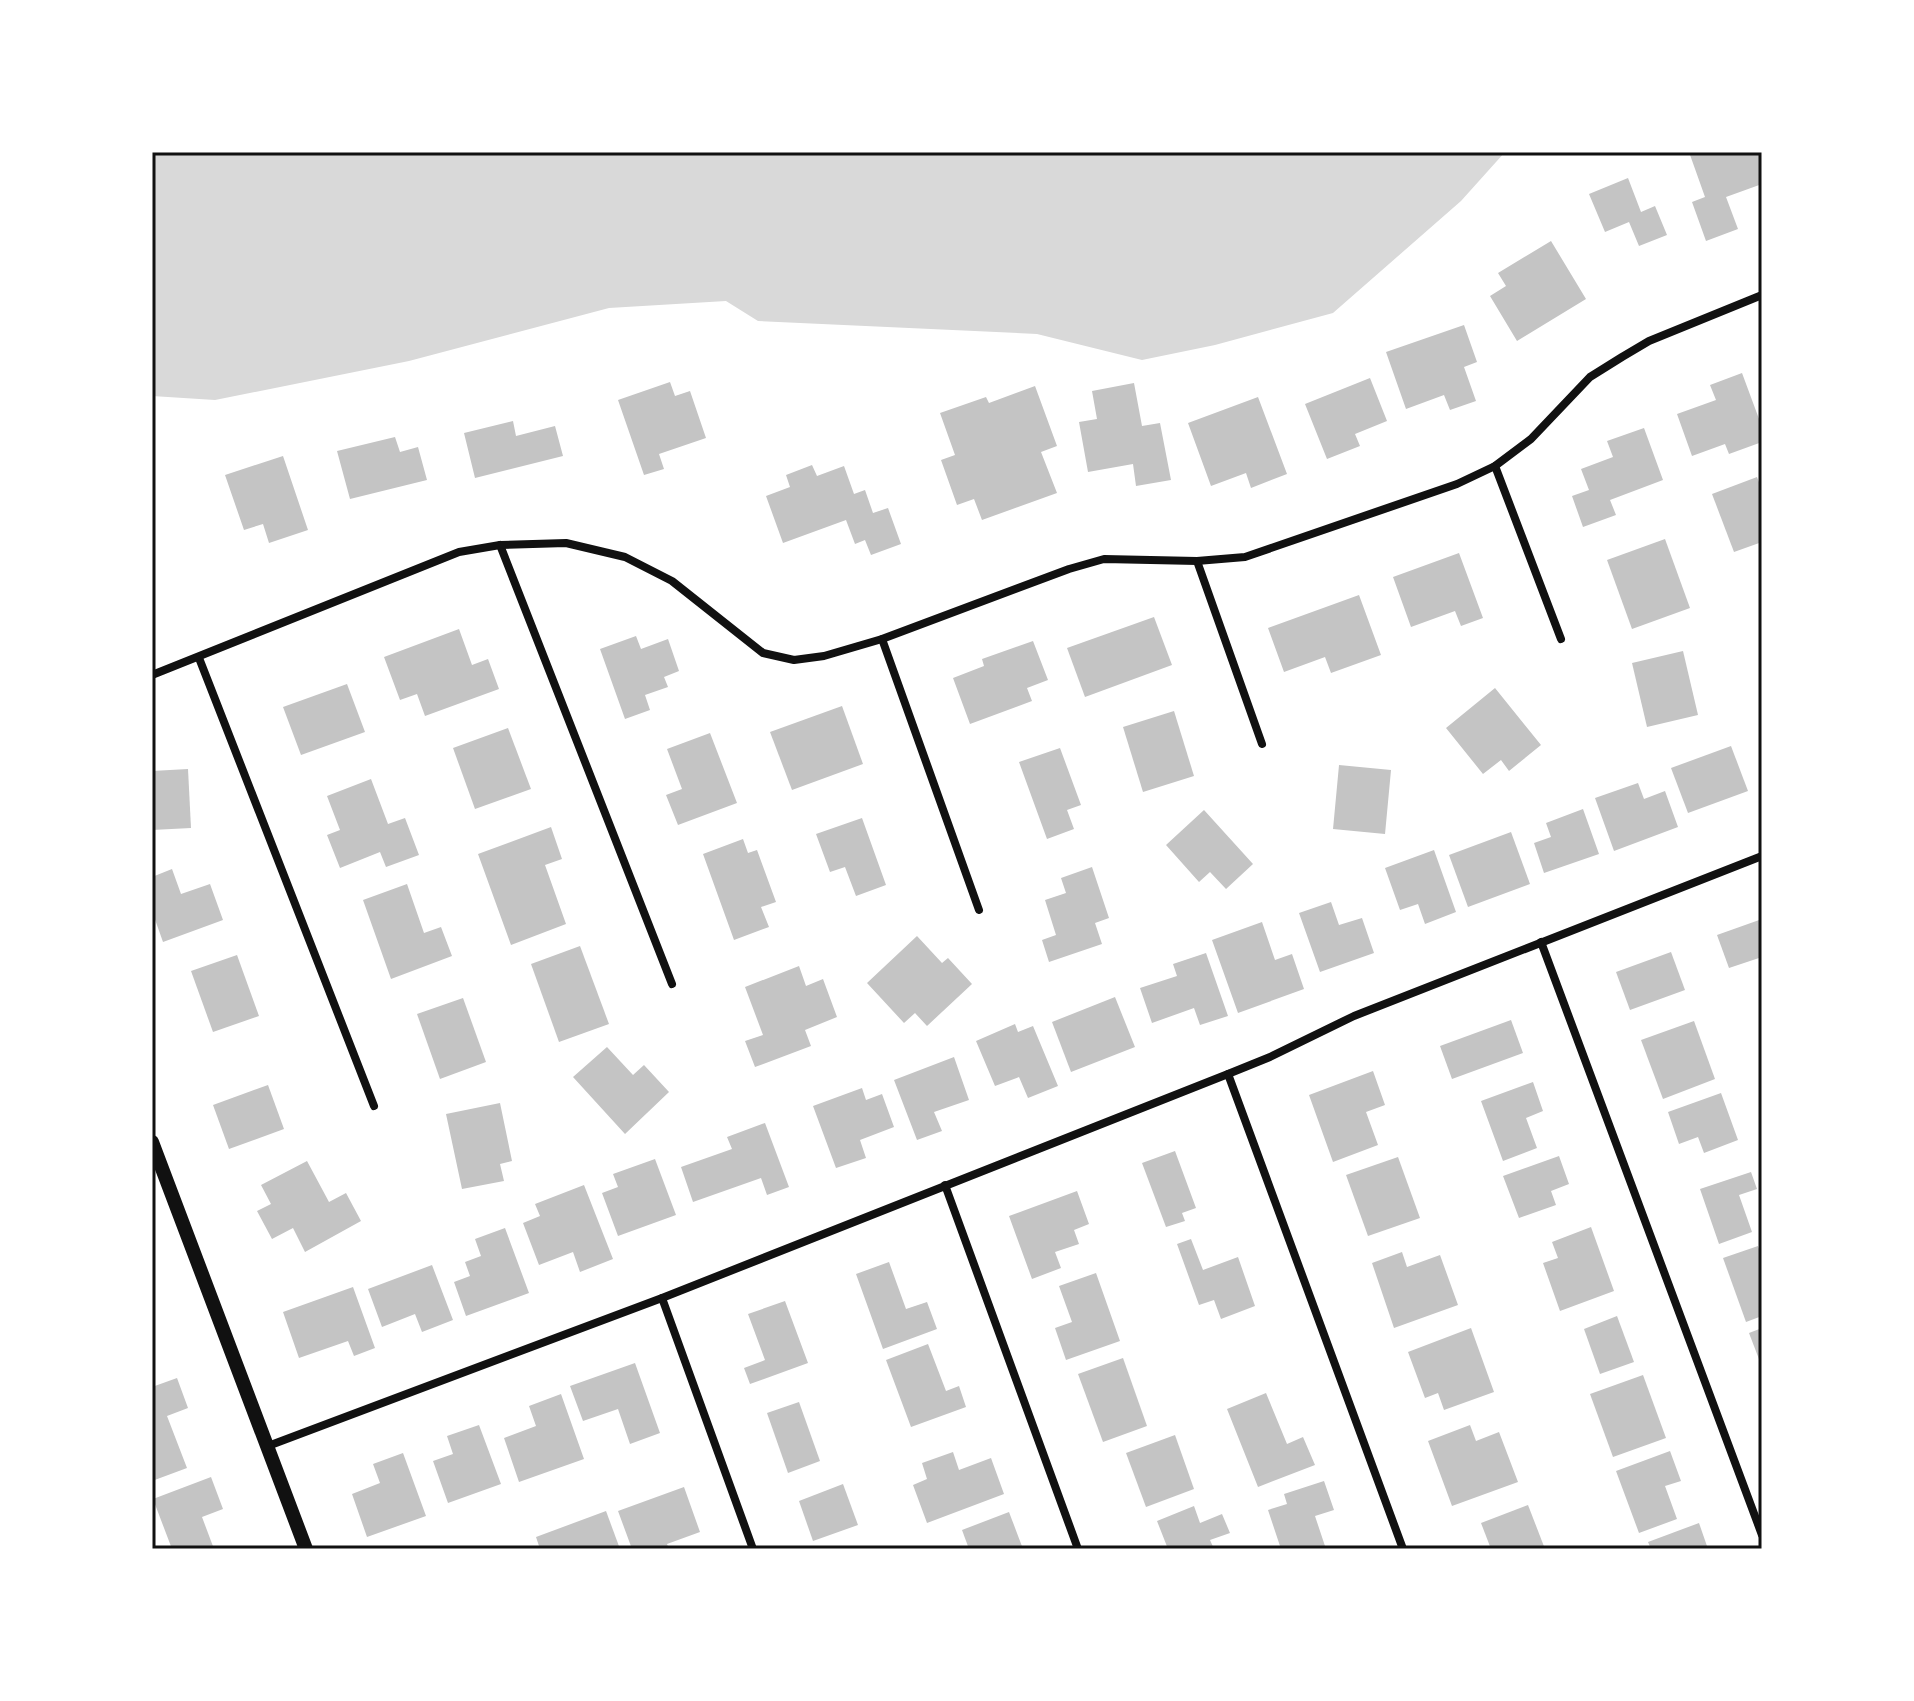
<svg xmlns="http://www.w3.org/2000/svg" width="1914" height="1701" font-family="'Noto Sans',sans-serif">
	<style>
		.water { fill: #d9d9d9 }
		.building { fill: #c4c4c4 }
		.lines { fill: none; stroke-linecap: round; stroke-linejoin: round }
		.minor { stroke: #111; stroke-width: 8 }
		.tertiary { stroke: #111; stroke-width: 14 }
		.neatline { fill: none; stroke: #111; stroke-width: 3 }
	</style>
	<rect width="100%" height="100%" fill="#fff"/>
	<polygon class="water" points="152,152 1505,152 1461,201 1333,313 1215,345 1142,360 1037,334 758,321 726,301 609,308 409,361 215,400 152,396"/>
	<g class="building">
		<polygon points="1689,152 1762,152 1762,184 1726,197 1738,229 1706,241 1692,202 1705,197"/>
		<polygon points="1628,178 1641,212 1655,206 1667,235 1639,246 1629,222 1605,232 1589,194"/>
		<polygon points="1551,241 1586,299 1517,341 1490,296 1506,286 1498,273"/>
		<polygon points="1464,325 1477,362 1464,367 1476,401 1450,410 1444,395 1406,409 1386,352"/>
		<polygon points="1742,373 1762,427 1762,442 1729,454 1725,444 1692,456 1677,414 1716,400 1710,385"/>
		<polygon points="1370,378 1387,421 1355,434 1360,446 1327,459 1305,404"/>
		<polygon points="670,382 675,396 690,391 706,438 659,454 664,469 644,475 618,400"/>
		<polygon points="1134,383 1142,426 1160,423 1171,480 1136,486 1133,464 1088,472 1079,422 1097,419 1092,391"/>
		<polygon points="1035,386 1057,446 1041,452 1057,493 982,520 974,499 957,505 941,460 955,455 940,413 986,397 989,403"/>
		<polygon points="1258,397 1287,474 1251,488 1246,473 1211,486 1188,423"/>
		<polygon points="513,421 516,436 555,426 563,456 475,478 464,433"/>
		<polygon points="1644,428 1663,480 1610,500 1616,515 1583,527 1572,496 1589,490 1581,469 1613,457 1607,441"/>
		<polygon points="395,437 400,452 418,447 427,480 350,499 337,451"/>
		<polygon points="283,456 308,530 269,543 263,524 244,530 225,475"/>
		<polygon points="812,465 817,476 844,466 854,494 865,490 873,513 888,508 901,544 871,555 865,540 855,544 846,520 783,543 766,496 790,487 786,475"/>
		<polygon points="1757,477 1762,490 1762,542 1734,552 1712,494"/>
		<polygon points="1665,539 1690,608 1632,629 1607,560"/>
		<polygon points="1459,553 1483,618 1461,626 1455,611 1411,627 1393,577"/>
		<polygon points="1359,595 1381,655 1331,673 1325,657 1284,672 1268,628"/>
		<polygon points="1154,617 1172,665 1085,697 1067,648"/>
		<polygon points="459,629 472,665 488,659 499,689 425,716 417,694 400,700 384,657"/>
		<polygon points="636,636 641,649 668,639 679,671 664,677 668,687 645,695 650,710 625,719 600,649"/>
		<polygon points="1033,641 1048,680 1027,688 1032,701 970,724 953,678 984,666 982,659"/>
		<polygon points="1683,651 1698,715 1647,727 1632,663"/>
		<polygon points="347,684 365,732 301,755 283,707"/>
		<polygon points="1495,688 1541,745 1509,771 1501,760 1483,774 1446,728"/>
		<polygon points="842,706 863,764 792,790 770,732"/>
		<polygon points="1174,711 1194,776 1143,792 1123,727"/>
		<polygon points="508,728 531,789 475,809 453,748"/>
		<polygon points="710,733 737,803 678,825 666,795 682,789 667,749"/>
		<polygon points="1731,746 1748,791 1688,813 1671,768"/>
		<polygon points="1060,748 1081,805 1067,810 1074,829 1047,839 1019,762"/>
		<polygon points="1339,765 1391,770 1385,834 1333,829"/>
		<polygon points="188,769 191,828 152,830 152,771"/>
		<polygon points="371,779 388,824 405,818 419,855 386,867 380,852 340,868 327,835 340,830 327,796"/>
		<polygon points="1638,783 1644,799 1665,791 1678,827 1614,851 1595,798"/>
		<polygon points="1583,809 1599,854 1544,873 1534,843 1551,837 1546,823"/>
		<polygon points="1204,810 1253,864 1226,889 1210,872 1199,882 1166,845"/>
		<polygon points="862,818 886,885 856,896 845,867 830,872 816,834"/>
		<polygon points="551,827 562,859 545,865 566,924 511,945 478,854"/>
		<polygon points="1511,832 1530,884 1468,907 1449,855"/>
		<polygon points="743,839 748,853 757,850 776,902 761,907 769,927 734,940 703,854"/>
		<polygon points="1434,850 1456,912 1425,924 1418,904 1400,910 1385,868"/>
		<polygon points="1092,867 1109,918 1095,923 1102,944 1049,962 1042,940 1056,935 1045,900 1066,893 1061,878"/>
		<polygon points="172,869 181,894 210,884 223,920 163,942 152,911 152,877"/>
		<polygon points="407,884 424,933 441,927 452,956 391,979 363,900"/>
		<polygon points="1331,902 1339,925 1362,918 1374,953 1320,972 1299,913"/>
		<polygon points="1762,919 1762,957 1729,968 1717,935"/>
		<polygon points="1262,922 1275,960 1292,954 1304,989 1238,1013 1212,940"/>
		<polygon points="917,936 942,963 948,958 972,984 927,1026 915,1013 904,1023 867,983"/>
		<polygon points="580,946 609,1024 559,1042 531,964"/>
		<polygon points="1671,952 1685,990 1630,1010 1616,972"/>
		<polygon points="1206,953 1228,1016 1200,1025 1194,1008 1152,1023 1140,988 1177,976 1173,964"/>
		<polygon points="237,955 259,1016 213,1032 191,971"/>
		<polygon points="799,966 806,986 823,979 837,1017 805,1030 811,1046 755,1067 745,1041 763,1035 745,987"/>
		<polygon points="1115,997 1135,1047 1071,1072 1052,1022"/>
		<polygon points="463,998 486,1062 440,1079 417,1014"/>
		<polygon points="1511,1020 1523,1053 1452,1079 1440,1046"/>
		<polygon points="1694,1021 1715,1079 1663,1099 1641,1040"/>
		<polygon points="1015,1024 1018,1032 1033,1026 1058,1086 1028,1098 1019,1077 995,1086 976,1041"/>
		<polygon points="607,1047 633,1075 644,1065 669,1092 625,1134 573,1077"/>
		<polygon points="954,1057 969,1100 934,1112 942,1131 917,1140 894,1080"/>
		<polygon points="1373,1071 1385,1105 1366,1112 1378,1145 1333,1162 1309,1095"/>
		<polygon points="1533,1082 1543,1111 1526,1118 1537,1148 1503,1161 1481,1101"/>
		<polygon points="268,1085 284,1129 229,1149 213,1105"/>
		<polygon points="862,1088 866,1100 882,1094 894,1127 860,1140 866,1158 836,1168 813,1106"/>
		<polygon points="1721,1093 1738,1140 1704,1153 1698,1137 1679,1144 1668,1112"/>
		<polygon points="500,1103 512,1161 500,1164 504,1181 462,1189 446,1114"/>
		<polygon points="765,1123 789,1187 767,1195 761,1178 693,1202 681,1167 732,1149 727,1137"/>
		<polygon points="1175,1151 1196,1208 1182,1213 1185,1221 1166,1227 1142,1163"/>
		<polygon points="1559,1156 1569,1184 1551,1191 1556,1205 1519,1218 1503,1176"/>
		<polygon points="1398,1157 1420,1218 1368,1236 1346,1175"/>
		<polygon points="655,1159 676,1215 618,1236 602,1193 618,1187 613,1174"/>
		<polygon points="307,1161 329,1202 346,1193 361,1221 305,1252 293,1228 272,1239 257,1211 271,1204 261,1185"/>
		<polygon points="1751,1172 1757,1189 1739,1195 1752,1232 1719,1244 1700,1189"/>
		<polygon points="584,1185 613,1259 580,1272 573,1252 539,1265 523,1223 540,1216 535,1204"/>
		<polygon points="1077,1191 1089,1224 1074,1230 1079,1244 1055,1252 1061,1268 1032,1279 1009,1216"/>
		<polygon points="1591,1227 1614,1291 1560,1311 1543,1263 1558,1258 1552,1242"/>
		<polygon points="505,1228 529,1293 466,1316 454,1282 470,1276 465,1262 481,1256 475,1239"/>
		<polygon points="1191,1239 1203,1270 1238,1257 1255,1306 1221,1319 1214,1300 1199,1305 1177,1244"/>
		<polygon points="1758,1246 1762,1258 1762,1316 1746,1322 1723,1258"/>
		<polygon points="1402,1252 1407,1267 1440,1255 1458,1305 1394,1328 1372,1263"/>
		<polygon points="889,1262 906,1309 927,1302 937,1329 883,1349 856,1274"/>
		<polygon points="432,1265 453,1320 422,1332 415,1314 382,1327 368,1289"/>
		<polygon points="1096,1273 1120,1341 1066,1360 1055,1328 1072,1322 1059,1286"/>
		<polygon points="353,1287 375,1348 354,1356 348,1341 299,1358 283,1312"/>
		<polygon points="785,1301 808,1363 750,1384 744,1368 765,1360 748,1314"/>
		<polygon points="1617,1316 1634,1362 1600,1374 1584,1329"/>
		<polygon points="1471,1328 1494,1392 1444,1410 1438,1393 1425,1398 1408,1352"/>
		<polygon points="1762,1328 1762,1367 1749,1333"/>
		<polygon points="928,1344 946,1391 959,1386 966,1407 911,1427 886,1360"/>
		<polygon points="1123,1358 1147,1426 1103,1442 1078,1374"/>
		<polygon points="635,1363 660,1433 630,1444 618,1409 583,1421 570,1386"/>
		<polygon points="1643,1375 1666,1438 1613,1457 1590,1394"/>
		<polygon points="177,1378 188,1408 167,1416 187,1468 152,1481 152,1387"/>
		<polygon points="1266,1393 1287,1444 1303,1437 1315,1465 1258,1487 1227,1409"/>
		<polygon points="561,1394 584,1459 519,1482 504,1438 536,1426 529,1406"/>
		<polygon points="799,1402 820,1461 788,1473 767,1413"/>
		<polygon points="479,1425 501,1484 448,1503 433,1461 453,1454 447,1436"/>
		<polygon points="1470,1425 1476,1441 1499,1432 1518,1482 1452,1506 1428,1441"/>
		<polygon points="1175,1435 1194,1489 1146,1507 1126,1453"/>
		<polygon points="1670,1451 1681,1481 1665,1486 1677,1519 1639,1533 1616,1471"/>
		<polygon points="953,1452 959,1470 991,1458 1004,1494 927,1523 913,1485 927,1479 922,1463"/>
		<polygon points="403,1453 426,1516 367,1537 352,1494 380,1483 373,1464"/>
		<polygon points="211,1477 223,1509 202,1517 214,1549 172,1549 153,1499"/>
		<polygon points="1324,1481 1334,1510 1315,1516 1326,1549 1281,1549 1268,1510 1287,1504 1284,1494"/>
		<polygon points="843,1484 858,1525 813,1541 799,1501"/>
		<polygon points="684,1487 700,1532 667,1544 669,1549 632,1549 618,1511"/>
		<polygon points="1528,1505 1545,1549 1491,1549 1481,1523"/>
		<polygon points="1194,1506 1200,1523 1222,1514 1230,1533 1210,1540 1214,1549 1168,1549 1157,1521"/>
		<polygon points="606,1511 620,1549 540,1549 536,1537"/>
		<polygon points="1009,1512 1023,1549 969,1549 962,1530"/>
		<polygon points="1699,1523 1708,1549 1651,1549 1648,1542"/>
	</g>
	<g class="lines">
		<g class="minor">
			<polyline points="1495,466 1561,639"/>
			<polyline points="500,545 672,984"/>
			<polyline points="1197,561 1262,744"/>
			<polyline points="882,639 979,910"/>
			<polyline points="199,658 374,1106"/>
			<polyline points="152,675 459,552 500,545 566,543 625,557 672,581 763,653 794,660 824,656 882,639 1069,569 1104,559 1197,561 1245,557 1457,484 1495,466 1531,439 1590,377 1622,357 1649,341 1762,295"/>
			<polyline points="1541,942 1762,1535"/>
			<polyline points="1228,1074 1403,1549"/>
			<polyline points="945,1185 1078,1549"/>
			<polyline points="662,1298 753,1549"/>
			<polyline points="268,1446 662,1298 1228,1074 1270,1057 1354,1016 1762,856"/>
		</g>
		<polyline class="tertiary" points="152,1142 306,1549"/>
	</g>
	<rect width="1914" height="1701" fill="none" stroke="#ffffff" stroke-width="308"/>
	<rect x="154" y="154" width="1606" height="1393" class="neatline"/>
</svg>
